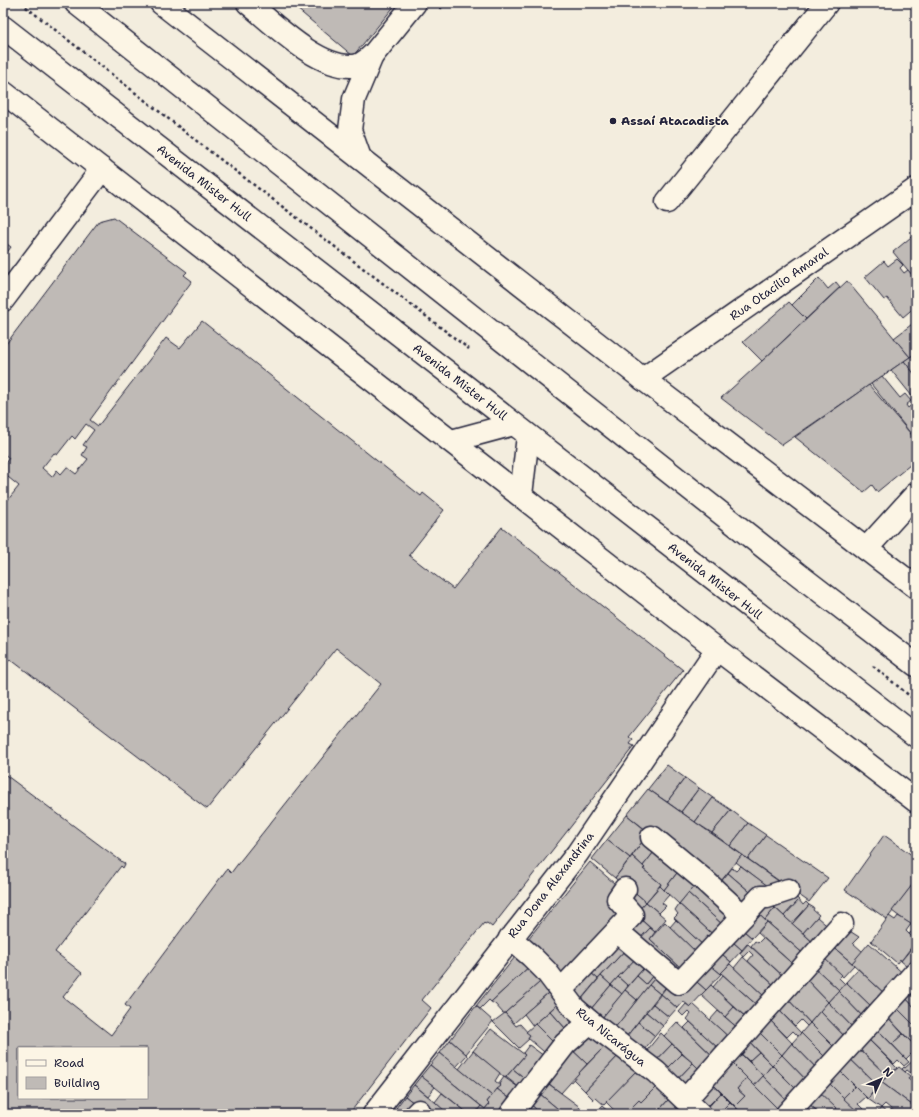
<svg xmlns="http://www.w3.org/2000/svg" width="919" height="1117" font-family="'Shantell Sans',sans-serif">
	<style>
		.building { fill: #bfbab6; stroke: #22223b; fill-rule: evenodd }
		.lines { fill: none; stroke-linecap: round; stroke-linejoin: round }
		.minor-casing { stroke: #22223b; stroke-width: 25 }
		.major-casing { stroke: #22223b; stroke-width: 25 }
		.highway-casing { stroke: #22223b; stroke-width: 25 }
		.path { stroke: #22223b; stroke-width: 2.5; stroke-dasharray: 3 3; stroke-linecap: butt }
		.minor { stroke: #fcf5e5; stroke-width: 22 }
		.major { stroke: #fcf5e5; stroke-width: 22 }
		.highway { stroke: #fcf5e5; stroke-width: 22 }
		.poi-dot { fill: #22223b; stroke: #fcf5e5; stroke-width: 1.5 }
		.labels { text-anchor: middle; stroke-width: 3; stroke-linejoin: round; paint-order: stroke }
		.poi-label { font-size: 12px; font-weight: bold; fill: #22223b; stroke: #fcf5e5; text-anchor: start }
		.street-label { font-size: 12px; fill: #22223b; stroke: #fcf5e5 }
	</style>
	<rect width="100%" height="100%" fill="#f3edde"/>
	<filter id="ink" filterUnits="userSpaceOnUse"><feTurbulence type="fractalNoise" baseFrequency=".025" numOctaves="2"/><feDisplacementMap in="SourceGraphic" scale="8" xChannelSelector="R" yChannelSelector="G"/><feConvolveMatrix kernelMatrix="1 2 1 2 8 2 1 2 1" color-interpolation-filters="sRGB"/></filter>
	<g filter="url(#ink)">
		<g class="building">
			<polygon points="290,3 397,3 353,56"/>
			<path d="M114 217 187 272 184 275 192 281 90 420 98 426 166 338 180 348 202 321 421 496 423 493 444 510 409 555 453 589 502 527 683 670 629 737 633 740 630 744 634 746 492 927 487 923 485 924 484 923 422 1000 431 1008 349 1114H3V773L125 864 123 868 121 866 55 952 82 973 63 997 111 1035 130 1009 125 1005 227 869 231 873 237 865 381 684 336 648 207 809 10 659 3 669V506L19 486 3 473V466L9 458 3 453V348L99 221ZM86 424 94 430 83 445 87 447 82 455 88 459 76 474 67 467 61 474 57 470 52 477 42 468 54 453 57 455 72 436 75 439ZM19 1048H147V1098H19Z"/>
			<polygon points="916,233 916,280 893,252"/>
			<polygon points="3,241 11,247 3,258"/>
			<polygon points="897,259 903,265 900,268 904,273 908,270 916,280 916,306 903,317 887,298 884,300 865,277 884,261 888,266"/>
			<polygon points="819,278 828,289 836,282 840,287 806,319 792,305"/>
			<polygon points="847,281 910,357 782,445 721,398 762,361"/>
			<polygon points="789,302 806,319 762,361 743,342"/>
			<polygon points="916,321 916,353 910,357 894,338"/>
			<polygon points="916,353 916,376 904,361"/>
			<polygon points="904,361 916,376 916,440 871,384 882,376 900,398 905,394 911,401 906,405 908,408 916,401 891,370"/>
			<polygon points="869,385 916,440 916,460 877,492 872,485 864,492 795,437"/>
			<polygon points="667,765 685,778 667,802 648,789"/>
			<polygon points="685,778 699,788 681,812 667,802"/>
			<polygon points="699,788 713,798 695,822 681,812"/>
			<polygon points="648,789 742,855 717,886 627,815"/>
			<polygon points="713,798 731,810 712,833 695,822"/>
			<polygon points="731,810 748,823 730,846 712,833"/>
			<polygon points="627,815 649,833 630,858 607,840"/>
			<polygon points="748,823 766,835 748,859 730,846"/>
			<polygon points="647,835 654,852 643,866 632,856"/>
			<polygon points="766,835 828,878 809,902 748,859"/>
			<polygon points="884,835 916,858 916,880 887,919 845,890"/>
			<polygon points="607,840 630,858 615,878 592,859"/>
			<polygon points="654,852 683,865 664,890 660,886 661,884 643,869 645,868 643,866"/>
			<polygon points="742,855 784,885 771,889 736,862"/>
			<polygon points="632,856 645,868 643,869 661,884 646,902 630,888 629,890 615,878"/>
			<polygon points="590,862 623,891 629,913 562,982 524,944"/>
			<polygon points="683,865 701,879 679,904 664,890"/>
			<polygon points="741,866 772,889 757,898 728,873 732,868 736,871"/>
			<polygon points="728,873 757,898 742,914 715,889"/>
			<polygon points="916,880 916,921 912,926 892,911"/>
			<polygon points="699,881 737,914 725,927 688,893"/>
			<polygon points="660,886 669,895 662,903 666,906 659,913 646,902"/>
			<polygon points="630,888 646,902 635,914 620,900"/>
			<polygon points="789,891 799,900 784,916 769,902"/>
			<polygon points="688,893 725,927 718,939 679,904"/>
			<polygon points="764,897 775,908 765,920 753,909"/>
			<polygon points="799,900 803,905 806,902 809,905 792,924 784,916"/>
			<polygon points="646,902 666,919 655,932 635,914"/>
			<polygon points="679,904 718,939 708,950 674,918 678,914 675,910"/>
			<polygon points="809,905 814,908 813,910 819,915 803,933 792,924"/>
			<polygon points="775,908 817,946 807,957 765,920"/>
			<polygon points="753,909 767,922 752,938 737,925"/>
			<polygon points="636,915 650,928 635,944 621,932"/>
			<polygon points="889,916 895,920 898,916 911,924 906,931 916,941 901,961 900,959 897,963 871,941"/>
			<polygon points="817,917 832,930 817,946 803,933"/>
			<polygon points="676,920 708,950 701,957 670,927"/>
			<polygon points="916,921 916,941 909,934 916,928 912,926"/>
			<polygon points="665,922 701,957 686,973 650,939"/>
			<polygon points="767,922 807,957 797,968 758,933"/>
			<polygon points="737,925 752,938 742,950 726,936"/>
			<polygon points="842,926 859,937 853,943 863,952 852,963 831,945"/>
			<polygon points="650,928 655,932 650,939 684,971 677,978 635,944"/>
			<polygon points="618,935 630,945 598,979 585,968"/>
			<polygon points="726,936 742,950 731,962 715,948"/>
			<polygon points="763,938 797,968 786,979 751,946 755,941 758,943"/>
			<polygon points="869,943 906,976 888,997 852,963"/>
			<polygon points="916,943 916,966 912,970 901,961"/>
			<polygon points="748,944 786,979 778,989 748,961 753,955 749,951 743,957 740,953"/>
			<polygon points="630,945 640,954 611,985 601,976"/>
			<polygon points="831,945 854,965 843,977 822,956"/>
			<polygon points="715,948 731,962 721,974 704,960"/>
			<polygon points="519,952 532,964 491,1002 489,1000 480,1009 476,1006"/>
			<polygon points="640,954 649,962 628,986 618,977"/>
			<polygon points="822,956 842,975 839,978 845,984 839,990 813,966"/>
			<polygon points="743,957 778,989 768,1000 734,968"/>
			<polygon points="704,960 721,974 706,990 690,976"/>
			<polygon points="649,962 658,969 646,984 637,976"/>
			<polygon points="532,964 545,978 505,1013 503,1013 495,1004 491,1002"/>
			<polygon points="730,964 768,1000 760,1008 721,973"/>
			<polygon points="813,966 839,990 828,1002 803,976"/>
			<polygon points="585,968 598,979 578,1003 565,992"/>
			<polygon points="658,969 660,972 637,1000 625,990 637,976 646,984"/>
			<polygon points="858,969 888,997 875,1010 846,982"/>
			<polygon points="660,972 671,981 660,994 649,985"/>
			<polygon points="548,975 557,985 514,1023 505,1013"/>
			<polygon points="723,975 760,1008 749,1020 713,987"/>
			<polygon points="601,976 611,985 586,1015 576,1006"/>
			<polygon points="690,976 706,990 690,1007 683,1001 677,1008 661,994 671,981"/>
			<polygon points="803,976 828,1002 810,1023 785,996"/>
			<polygon points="618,977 628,986 622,994 611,985"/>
			<polygon points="916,977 916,1009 901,993"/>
			<polygon points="846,982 875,1010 866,1020 838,991"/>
			<polygon points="611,985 622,994 597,1024 586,1015"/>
			<polygon points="649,985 660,994 623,1041 612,1031"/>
			<polygon points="711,985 734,1007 725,1017 701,995"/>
			<polygon points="554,988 563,999 533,1026 524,1014"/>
			<polygon points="625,990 637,1000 610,1034 597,1024"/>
			<polygon points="838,991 865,1019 855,1030 828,1002"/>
			<polygon points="901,993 916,1009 916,1027 892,1003"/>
			<polygon points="661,994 677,1008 669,1017 653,1004"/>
			<polygon points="785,996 810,1023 807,1026 801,1020 795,1026 776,1007"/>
			<polygon points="563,999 585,1024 572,1036 550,1011"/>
			<polygon points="828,1002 856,1031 848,1040 820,1011"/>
			<polygon points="892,1003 916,1027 916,1047 883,1012"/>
			<polygon points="653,1004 669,1017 663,1026 646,1012"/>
			<polygon points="686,1004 690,1007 693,1004 731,1039 721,1051 687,1019 691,1014 688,1011 683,1016 679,1012"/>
			<polygon points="476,1006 493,1021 466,1054 450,1040"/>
			<polygon points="734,1007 749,1020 740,1030 725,1017"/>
			<polygon points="776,1007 801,1033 798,1036 793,1031 787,1037 767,1017"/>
			<polygon points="550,1011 572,1036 559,1048 535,1024"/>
			<polygon points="718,1011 740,1030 731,1039 710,1020"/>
			<polygon points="820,1011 848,1040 838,1051 810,1023"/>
			<polygon points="646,1012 663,1026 655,1036 638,1022"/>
			<polygon points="883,1012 903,1034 892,1044 872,1024"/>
			<polygon points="505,1013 516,1026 520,1024 530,1035 528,1038 529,1039 519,1048 493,1022"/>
			<polygon points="767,1017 792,1043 782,1055 756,1029"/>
			<polygon points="638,1022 655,1036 640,1055 623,1041"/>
			<polygon points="677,1022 715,1058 702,1072 664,1036"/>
			<polygon points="690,1022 721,1051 715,1058 684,1028"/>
			<polygon points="810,1023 838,1051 829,1061 801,1033"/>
			<polygon points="535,1024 559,1048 551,1058 528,1038 530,1035 526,1032"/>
			<polygon points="872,1024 909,1062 904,1066 898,1060 894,1064 863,1034"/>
			<polygon points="591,1027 608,1043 587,1064 570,1048"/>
			<polygon points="491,1029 525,1055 505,1078 473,1051"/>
			<polygon points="756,1029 782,1055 772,1065 747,1039"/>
			<polygon points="661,1033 672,1044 654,1063 644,1054"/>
			<polygon points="801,1033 829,1061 820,1072 792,1043"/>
			<polygon points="863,1034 897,1068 888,1076 854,1044"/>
			<polygon points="903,1034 916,1047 916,1058 911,1054 906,1059 892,1044"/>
			<polygon points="747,1039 759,1052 749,1061 737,1050"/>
			<polygon points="450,1040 467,1055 456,1067 440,1053"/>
			<polygon points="609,1042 621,1053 585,1091 573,1079"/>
			<polygon points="792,1043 820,1072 809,1083 782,1055"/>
			<polygon points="672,1044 682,1054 664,1072 654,1063"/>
			<polygon points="854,1044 887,1076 877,1085 845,1054"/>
			<polygon points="529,1045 551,1061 532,1084 513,1069 525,1055 523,1053"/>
			<polygon points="568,1046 587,1064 561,1093 539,1076"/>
			<polygon points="737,1050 763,1076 754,1086 729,1060"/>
			<polygon points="473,1051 500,1073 495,1081 501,1086 492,1096 459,1069"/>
			<polygon points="759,1052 772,1065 763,1076 749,1061"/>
			<polygon points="440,1053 492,1096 487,1102 489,1104 485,1109 430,1065"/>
			<polygon points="621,1053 638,1069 604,1105 596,1098 594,1100 585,1091"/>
			<polygon points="682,1054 693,1063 675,1082 664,1072"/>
			<polygon points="845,1054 877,1085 868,1099 835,1066"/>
			<polygon points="782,1055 809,1083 800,1093 772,1065"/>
			<polygon points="916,1058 916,1077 907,1070 905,1072 902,1069 904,1067 905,1068"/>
			<polygon points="729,1060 747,1078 737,1089 745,1096 735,1106 710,1081"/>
			<polygon points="693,1063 702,1072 684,1090 675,1082"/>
			<polygon points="430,1065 481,1106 477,1112 475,1111 473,1114 469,1114 421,1076"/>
			<polygon points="772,1065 800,1093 790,1104 763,1076"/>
			<polygon points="835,1066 855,1086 843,1098 824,1078"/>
			<polygon points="899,1067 910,1076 908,1079 914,1083 916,1081 916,1108 881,1082"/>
			<polygon points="639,1068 661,1082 641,1102 639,1100 625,1114 623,1113 618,1114 606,1102"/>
			<polygon points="513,1069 532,1084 525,1092 506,1077"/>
			<polygon points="421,1076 435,1087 428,1096 414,1085"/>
			<polygon points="763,1076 790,1104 782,1113 754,1086"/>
			<polygon points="504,1077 525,1092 516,1103 497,1089 501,1086 499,1084"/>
			<polygon points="747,1078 782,1113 781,1114 742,1114 735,1106 745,1096 737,1089"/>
			<polygon points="824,1078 860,1114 841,1114 815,1088"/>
			<polygon points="542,1079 580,1107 575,1114 564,1114 534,1089"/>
			<polygon points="710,1081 721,1093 706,1108 694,1098"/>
			<polygon points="661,1082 674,1093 656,1114 625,1114 639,1100 641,1102"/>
			<polygon points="881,1082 916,1108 916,1114 897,1114 885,1104 881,1108 868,1099"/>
			<polygon points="414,1085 446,1111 450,1114 428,1114 405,1096"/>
			<polygon points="855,1086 866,1097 858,1104 866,1112 866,1114 860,1114 843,1098"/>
			<polygon points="815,1088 836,1108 831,1114 820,1114 804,1099"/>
			<polygon points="497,1089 516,1103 508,1114 482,1114 477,1111 481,1106 485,1109 489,1104 487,1102"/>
			<polygon points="534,1089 564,1114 542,1114 525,1100"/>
			<polygon points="442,1093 469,1114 450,1114 446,1112 435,1102"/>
			<polygon points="674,1093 686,1104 676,1114 656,1114"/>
			<polygon points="721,1093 730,1102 718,1114 702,1114"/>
			<polygon points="405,1096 419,1107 413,1114 404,1114 396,1108"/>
			<polygon points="804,1099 820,1114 801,1114"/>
			<polygon points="525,1100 542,1114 522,1114"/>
			<polygon points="730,1102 739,1111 736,1114 718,1114"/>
			<polygon points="602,1106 611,1114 594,1114"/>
			<polygon points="580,1107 588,1114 575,1114"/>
			<polygon points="396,1108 404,1114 391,1114"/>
			<polygon points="836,1108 841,1114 831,1114"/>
			<polygon points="881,1108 888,1114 876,1114"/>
		</g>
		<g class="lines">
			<g class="minor-casing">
				<g id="minor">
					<path d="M248 3C274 24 317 68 353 66 360 66 366 60 372 56"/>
					<polyline points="360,158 350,130 354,99 372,56 415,3"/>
					<polyline points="667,202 827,3"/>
					<polyline points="3,300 102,169"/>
					<polyline points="643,379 916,189"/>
					<polyline points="866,549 916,494"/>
					<polyline points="652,837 704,880 743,916"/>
					<polyline points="617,931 678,983 681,982 761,897 767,897 788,890"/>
					<polyline points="510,938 531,956 546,971 574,1008 590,1022 656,1072 700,1114"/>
					<polyline points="561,990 632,915 618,899 625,889"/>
					<polyline points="686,1099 842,924"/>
					<polyline points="374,1114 577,854 717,649"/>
					<polyline points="416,1114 419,1111"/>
					<polyline points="511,1114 565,1044 590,1022"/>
					<polyline points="787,1114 916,972"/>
				</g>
			</g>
			<g class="major-casing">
				<g id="major">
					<polyline points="161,3 643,379 916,587"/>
					<polyline points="3,92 717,649 916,801"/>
				</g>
			</g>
			<g class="highway-casing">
				<g id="highway">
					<polyline points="76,3 799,575 916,665"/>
					<polyline points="3,27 916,736"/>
					<polyline points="451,441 514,424"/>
					<polyline points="521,495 528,436"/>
				</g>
			</g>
			<g class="path">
				<polyline points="21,3 212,153 469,349"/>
				<polyline points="440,9 445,3"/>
				<polyline points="873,666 916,701"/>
			</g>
			<use href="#minor" class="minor"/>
			<use href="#major" class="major"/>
			<use href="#highway" class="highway"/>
		</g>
	</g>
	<circle class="poi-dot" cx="613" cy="121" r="4"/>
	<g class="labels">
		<g class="poi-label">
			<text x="621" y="125">Assaí Atacadista</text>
		</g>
		<g class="street-label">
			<text transform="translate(204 183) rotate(38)" y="4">Avenida Mister Hull</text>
			<text transform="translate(779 284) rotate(-35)" y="4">Rua Otacílio Amaral</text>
			<text transform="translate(460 382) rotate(38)" y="4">Avenida Mister Hull</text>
			<text transform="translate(715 581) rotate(38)" y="4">Avenida Mister Hull</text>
			<text transform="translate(551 885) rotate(-52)" y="4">Rua Dona Alexandrina</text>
			<text transform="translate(611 1037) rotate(39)" y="4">Rua Nicarágua</text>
		</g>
	</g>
	<rect width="919" height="1117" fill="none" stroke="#fcf5e5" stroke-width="16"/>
	<rect x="8" y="8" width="903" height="1101" fill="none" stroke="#22223b" stroke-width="1.5" filter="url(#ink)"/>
	<rect x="18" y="1047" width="130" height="52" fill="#fcf5e5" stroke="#a5a1a1"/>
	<rect x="26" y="1060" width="20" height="6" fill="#fcf5e5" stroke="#a5a1a1"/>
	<text x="54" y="1067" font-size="12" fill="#22223b">Road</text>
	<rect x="26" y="1077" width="20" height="12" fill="#bfbab6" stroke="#a5a1a1"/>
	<text x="54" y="1087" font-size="12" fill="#22223b">Building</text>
	<g transform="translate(881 1079) rotate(46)" stroke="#fcf5e5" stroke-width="3" paint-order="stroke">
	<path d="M0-3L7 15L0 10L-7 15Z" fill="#22223b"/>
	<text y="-6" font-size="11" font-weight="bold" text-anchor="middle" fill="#22223b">N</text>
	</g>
</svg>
